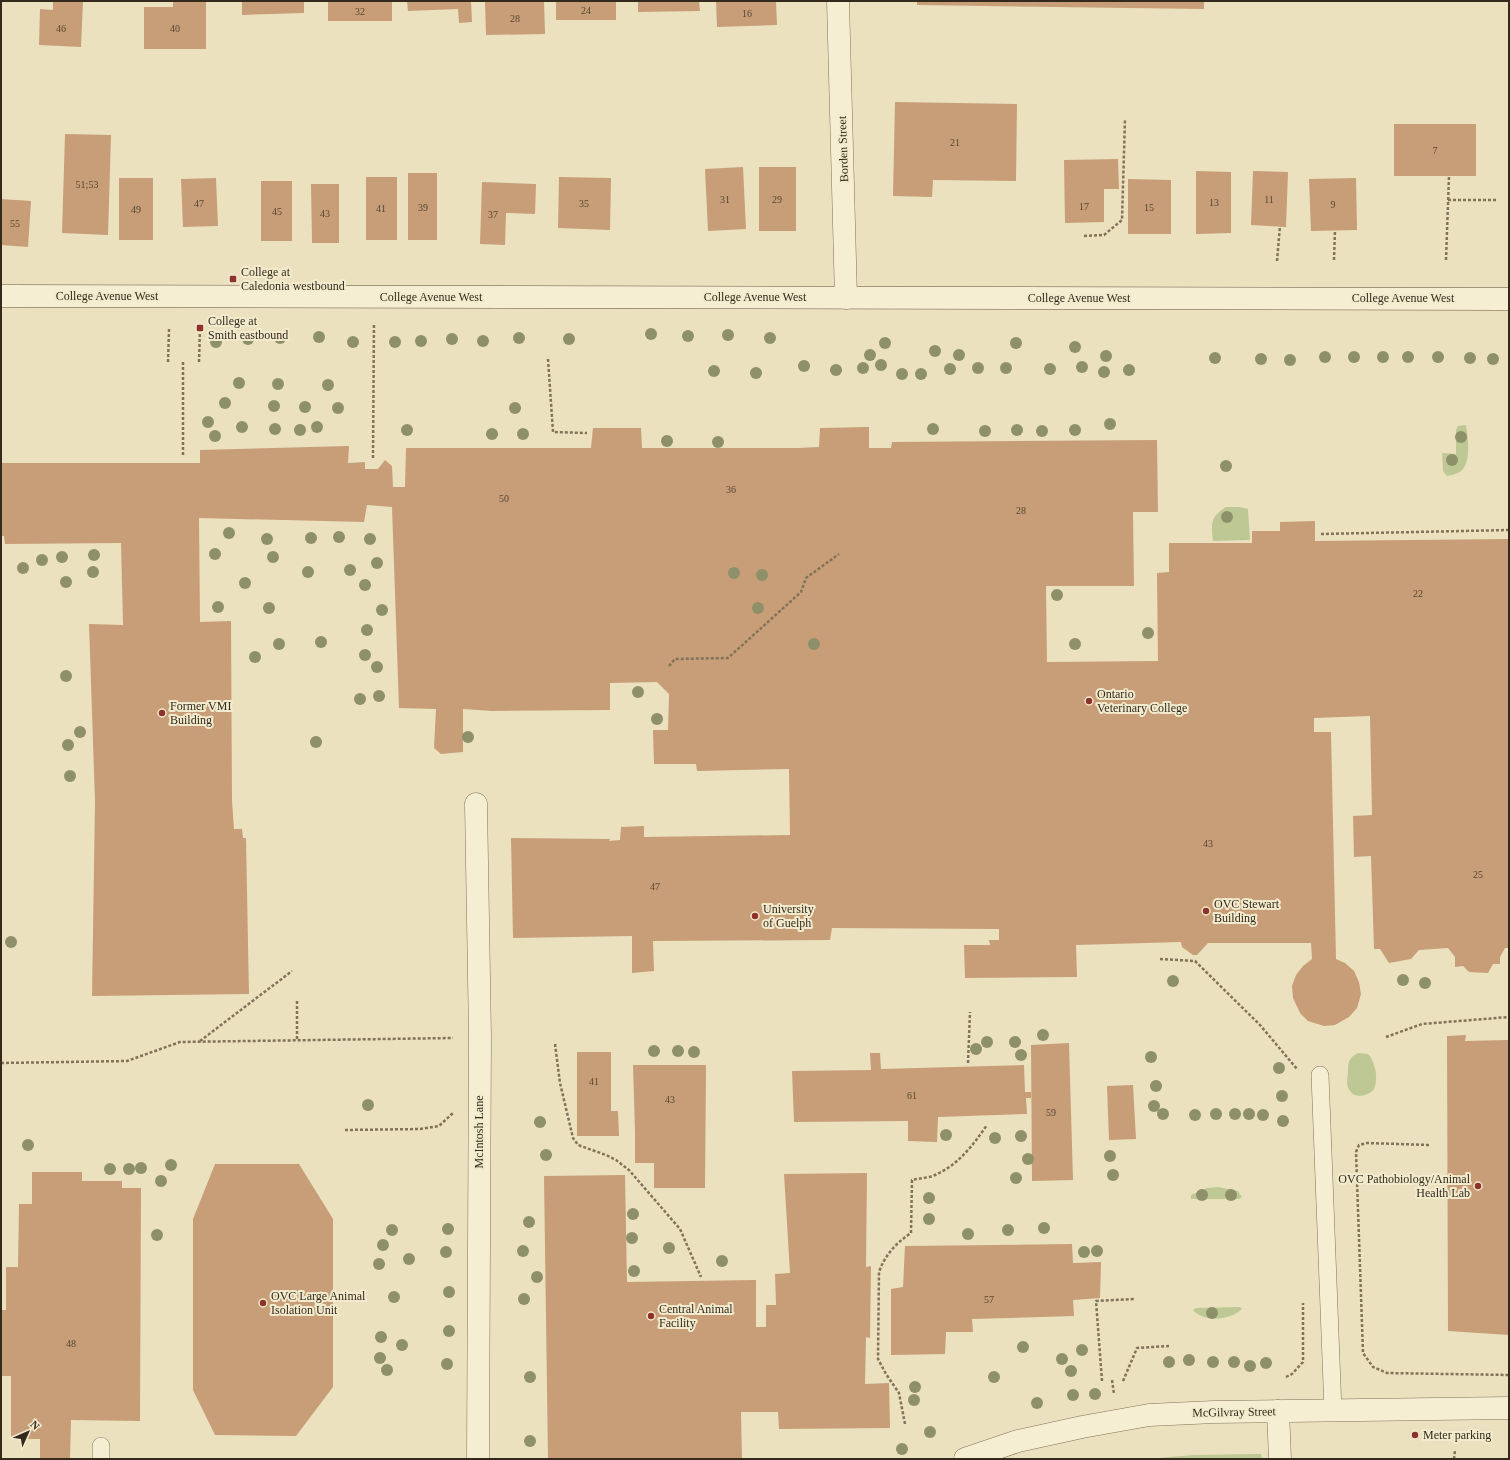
<svg xmlns="http://www.w3.org/2000/svg" width="1510" height="1460" font-family="'Times New Roman',serif">
	<style>
		.green { fill: #bec894 }
		.building { fill: #c79e77 }
		.lines { fill: none; stroke-linecap: round; stroke-linejoin: round }
		.lane-casing { stroke: #827259; stroke-width: 18 }
		.street-casing { stroke: #827259; stroke-width: 23 }
		.secondary-casing { stroke: #64533c; stroke-width: 23 }
		.path { stroke: #827259; stroke-width: 2.5; stroke-dasharray: 3 2; stroke-linecap: butt }
		.lane { stroke: #f6eed2; stroke-width: 17 }
		.street { stroke: #f6eed2; stroke-width: 22 }
		.secondary { stroke: #f6eed2; stroke-width: 22 }
		.tree { fill: #8e906a }
		.poi-dot { fill: #8e322c; stroke: #f3ebce; stroke-width: 1.5 }
		.labels { text-anchor: middle; stroke-width: 4; stroke-linejoin: round; paint-order: stroke }
		.number-label { font-size: 10px; fill: #584633 }
		.street-label { font-size: 12px; fill: #33291c; stroke: #f3ebce }
		.poi-label { font-size: 12px; fill: #33291c; stroke: #f3ebce; text-anchor: start }
	</style>
	<rect width="100%" height="100%" fill="#ebe1bf"/>
	<g class="green">
		<path d="M1466 425C1468 438 1472 463 1460 472 1456 474 1452 475 1447 476L1443 471 1442 453 1456 454V430L1458 426Z"/>
		<path d="M1226 507H1240L1248 509 1250 540 1213 541C1211 524 1210 517 1226 507Z"/>
		<path d="M1358 1053 1368 1054C1375 1061 1379 1079 1374 1089 1369 1096 1355 1099 1350 1091 1346 1086 1347 1079 1348 1073 1348 1063 1348 1058 1358 1053Z"/>
		<polygon points="1218,1187 1238,1191 1242,1197 1239,1199 1191,1199 1191,1195 1207,1188"/>
		<path d="M1240 1307 1242 1309C1231 1320 1204 1323 1193 1310L1196 1308Z"/>
		<polygon points="1257,1454 1261,1454 1262,1459 1146,1459 1194,1455"/>
	</g>
	<g class="building">
		<polygon points="53,1 83,1 81,47 39,45 40,9 53,10"/>
		<polygon points="173,1 206,1 206,49 144,49 144,7 173,7"/>
		<polygon points="242,1 304,1 304,13 242,15"/>
		<rect x="328" y="1" width="64" height="20"/>
		<polygon points="407,1 471,1 472,22 459,23 458,9 408,11"/>
		<polygon points="485,1 544,1 545,34 486,35"/>
		<rect x="556" y="1" width="60" height="19"/>
		<polygon points="638,1 699,1 700,11 638,12"/>
		<polygon points="716,1 776,1 777,25 717,27"/>
		<polygon points="917,1 1204,1 1204,9 917,5"/>
		<polygon points="895,102 1017,104 1016,181 933,180 932,197 893,196"/>
		<rect x="1394" y="124" width="82" height="52"/>
		<polygon points="65,134 111,135 108,235 62,233"/>
		<polygon points="1118,159 1119,189 1104,189 1104,222 1065,223 1064,160"/>
		<polygon points="743,167 746,229 708,231 705,169"/>
		<rect x="759" y="167" width="37" height="64"/>
		<polygon points="1196,171 1231,172 1231,233 1196,234"/>
		<polygon points="1253,171 1288,172 1286,227 1251,225"/>
		<rect x="408" y="173" width="29" height="67"/>
		<rect x="366" y="177" width="31" height="63"/>
		<polygon points="559,177 611,178 610,230 558,228"/>
		<rect x="119" y="178" width="34" height="62"/>
		<polygon points="216,178 218,226 183,227 181,179"/>
		<polygon points="1356,178 1357,230 1311,231 1309,179"/>
		<polygon points="1128,179 1171,180 1171,234 1128,234"/>
		<rect x="261" y="181" width="31" height="60"/>
		<polygon points="482,182 536,184 535,214 506,213 505,245 480,244"/>
		<polygon points="311,184 339,184 339,243 312,243"/>
		<polygon points="1,199 31,201 28,247 1,245"/>
		<polygon points="869,427 869,448 891,448 892,442 1157,440 1158,512 1133,512 1134,586 1046,586 1047,662 1158,661 1157,573 1169,572 1169,543 1252,543 1252,531 1280,531 1280,522 1315,521 1315,541 1509,539 1509,948 1505,948 1500,957 1500,964 1493,964 1488,973 1469,972 1463,966 1455,967 1455,957 1448,948 1419,950 1411,959 1389,963 1380,949 1374,949 1371,856 1354,857 1353,816 1372,815 1370,716 1314,718 1314,732 1331,732 1336,959 1345,963 1354,971 1359,982 1361,994 1357,1008 1349,1017 1335,1025 1324,1026 1308,1021 1300,1013 1293,998 1292,986 1296,975 1303,966 1312,959 1311,943 1208,943 1197,955 1193,955 1182,947 1181,942 1076,945 1077,977 965,978 964,945 990,945 989,940 999,940 999,929 832,928 830,940 653,941 654,971 632,973 632,936 513,938 511,838 610,839 609,841 620,840 621,827 644,826 644,837 790,835 789,769 697,771 696,764 654,764 653,730 668,730 669,694 657,682 610,683 610,710 492,711 463,709 463,752 441,754 434,748 436,709 399,708 392,507 367,505 364,522 199,518 200,622 231,621 232,801 234,829 242,829 243,838 246,838 249,994 92,996 95,801 89,624 123,625 121,543 5,544 4,536 1,536 1,463 200,463 200,450 349,446 348,463 365,462 365,469 378,469 385,460 392,466 393,487 405,487 406,448 591,448 593,428 641,428 642,448 798,448 819,447 820,428"/>
		<polygon points="1466,1035 1465,1041 1509,1040 1509,1335 1448,1331 1447,1036"/>
		<polygon points="1069,1043 1073,1180 1032,1181 1031,1045"/>
		<polygon points="577,1052 611,1052 611,1111 618,1111 619,1136 577,1136"/>
		<polygon points="870,1053 880,1053 881,1069 1024,1065 1025,1092 1031,1092 1031,1098 1026,1098 1027,1114 938,1117 937,1142 908,1141 908,1121 794,1122 792,1071 871,1070"/>
		<polygon points="633,1065 706,1065 705,1188 654,1188 654,1163 635,1163 635,1133"/>
		<polygon points="1133,1085 1136,1139 1109,1140 1107,1086"/>
		<polygon points="215,1164 299,1164 333,1219 333,1387 296,1436 215,1435 193,1390 193,1219"/>
		<polygon points="32,1172 82,1172 82,1181 122,1181 122,1188 141,1188 140,1421 71,1420 70,1459 40,1459 40,1439 11,1439 11,1376 1,1376 1,1310 6,1310 6,1267 18,1267 19,1204 32,1204"/>
		<polygon points="867,1173 866,1267 871,1266 870,1338 866,1337 865,1384 889,1383 890,1428 779,1429 778,1412 741,1412 742,1459 548,1459 544,1176 625,1175 627,1282 756,1280 756,1327 766,1327 766,1305 776,1305 775,1274 790,1273 784,1174"/>
		<polygon points="1072,1244 1073,1263 1101,1262 1100,1298 1073,1300 1074,1316 972,1319 973,1332 946,1332 945,1354 891,1355 891,1289 903,1287 905,1246"/>
	</g>
	<g class="lines">
		<g class="lane-casing">
			<g id="lane">
				<polyline points="1320,1075 1333,1411"/>
				<polyline points="101,1459 101,1446"/>
			</g>
		</g>
		<g class="street-casing">
			<g id="street">
				<polyline points="838,1 846,298"/>
				<polyline points="476,804 480,1036 478,1459"/>
				<polyline points="1278,1411 1280,1459"/>
				<polyline points="965,1459 1018,1441 1082,1427 1149,1415 1214,1412 1509,1408"/>
			</g>
		</g>
		<g class="secondary-casing">
			<polyline id="secondary" points="1,296 1509,299"/>
		</g>
		<g class="path">
			<polyline points="1448,200 1496,200"/>
			<polyline points="1084,236 1104,235 1122,220 1125,119"/>
			<polyline points="1334,260 1335,230"/>
			<polyline points="1446,260 1449,176"/>
			<polyline points="1277,261 1280,226"/>
			<polyline points="548,359 553,432 587,433"/>
			<polyline points="168,362 169,329"/>
			<polyline points="183,362 183,457"/>
			<polyline points="199,362 200,328"/>
			<polyline points="373,458 374,323"/>
			<polyline points="1321,534 1509,530"/>
			<polyline points="669,666 675,659 728,658 801,592 806,578 839,554"/>
			<polyline points="1160,959 1195,961 1260,1025 1297,1069"/>
			<polyline points="297,1001 297,1040"/>
			<polyline points="1386,1037 1422,1024 1509,1017"/>
			<polyline points="200,1041 292,971"/>
			<polyline points="555,1044 560,1083 573,1138 578,1145 606,1155 616,1160 629,1170 680,1229 701,1277"/>
			<polyline points="1,1063 127,1061 180,1042 453,1038"/>
			<polyline points="968,1063 970,1012"/>
			<polyline points="345,1130 420,1129 439,1126 453,1113"/>
			<polyline points="1429,1145 1367,1143 1359,1145 1356,1152 1363,1353 1373,1367 1387,1373 1509,1375"/>
			<polyline points="1286,1377 1292,1374 1303,1362 1303,1303"/>
			<polyline points="1112,1380 1114,1394"/>
			<polyline points="1102,1381 1096,1301 1134,1299"/>
			<polyline points="1123,1381 1137,1348 1169,1346"/>
			<path d="M905 1424 899 1393 886 1374 878 1359 879 1272C885 1255 896 1243 911 1233L912 1180C920 1178 930 1178 937 1174 959 1164 973 1145 987 1125"/>
			<polyline points="1454,1459 1455,1450"/>
		</g>
		<use href="#lane" class="lane"/>
		<use href="#street" class="street"/>
		<use href="#secondary" class="secondary"/>
	</g>
	<g class="tree">
		<circle cx="651" cy="334" r="6"/>
		<circle cx="728" cy="335" r="6"/>
		<circle cx="688" cy="336" r="6"/>
		<circle cx="319" cy="337" r="6"/>
		<circle cx="280" cy="338" r="6"/>
		<circle cx="519" cy="338" r="6"/>
		<circle cx="770" cy="338" r="6"/>
		<circle cx="248" cy="339" r="6"/>
		<circle cx="452" cy="339" r="6"/>
		<circle cx="569" cy="339" r="6"/>
		<circle cx="421" cy="341" r="6"/>
		<circle cx="483" cy="341" r="6"/>
		<circle cx="216" cy="342" r="6"/>
		<circle cx="353" cy="342" r="6"/>
		<circle cx="395" cy="342" r="6"/>
		<circle cx="885" cy="343" r="6"/>
		<circle cx="1016" cy="343" r="6"/>
		<circle cx="1075" cy="347" r="6"/>
		<circle cx="935" cy="351" r="6"/>
		<circle cx="870" cy="355" r="6"/>
		<circle cx="959" cy="355" r="6"/>
		<circle cx="1106" cy="356" r="6"/>
		<circle cx="1325" cy="357" r="6"/>
		<circle cx="1354" cy="357" r="6"/>
		<circle cx="1383" cy="357" r="6"/>
		<circle cx="1408" cy="357" r="6"/>
		<circle cx="1438" cy="357" r="6"/>
		<circle cx="1215" cy="358" r="6"/>
		<circle cx="1470" cy="358" r="6"/>
		<circle cx="1261" cy="359" r="6"/>
		<circle cx="1493" cy="359" r="6"/>
		<circle cx="1290" cy="360" r="6"/>
		<circle cx="881" cy="365" r="6"/>
		<circle cx="804" cy="366" r="6"/>
		<circle cx="1082" cy="367" r="6"/>
		<circle cx="863" cy="368" r="6"/>
		<circle cx="978" cy="368" r="6"/>
		<circle cx="1006" cy="368" r="6"/>
		<circle cx="950" cy="369" r="6"/>
		<circle cx="1050" cy="369" r="6"/>
		<circle cx="836" cy="370" r="6"/>
		<circle cx="1129" cy="370" r="6"/>
		<circle cx="714" cy="371" r="6"/>
		<circle cx="1104" cy="372" r="6"/>
		<circle cx="756" cy="373" r="6"/>
		<circle cx="902" cy="374" r="6"/>
		<circle cx="921" cy="374" r="6"/>
		<circle cx="239" cy="383" r="6"/>
		<circle cx="278" cy="384" r="6"/>
		<circle cx="328" cy="385" r="6"/>
		<circle cx="225" cy="403" r="6"/>
		<circle cx="274" cy="406" r="6"/>
		<circle cx="305" cy="407" r="6"/>
		<circle cx="338" cy="408" r="6"/>
		<circle cx="515" cy="408" r="6"/>
		<circle cx="208" cy="422" r="6"/>
		<circle cx="1110" cy="424" r="6"/>
		<circle cx="242" cy="427" r="6"/>
		<circle cx="317" cy="427" r="6"/>
		<circle cx="275" cy="429" r="6"/>
		<circle cx="933" cy="429" r="6"/>
		<circle cx="300" cy="430" r="6"/>
		<circle cx="407" cy="430" r="6"/>
		<circle cx="1017" cy="430" r="6"/>
		<circle cx="1075" cy="430" r="6"/>
		<circle cx="985" cy="431" r="6"/>
		<circle cx="1042" cy="431" r="6"/>
		<circle cx="492" cy="434" r="6"/>
		<circle cx="523" cy="434" r="6"/>
		<circle cx="215" cy="436" r="6"/>
		<circle cx="1461" cy="437" r="6"/>
		<circle cx="667" cy="441" r="6"/>
		<circle cx="718" cy="442" r="6"/>
		<circle cx="1452" cy="460" r="6"/>
		<circle cx="1226" cy="466" r="6"/>
		<circle cx="1227" cy="517" r="6"/>
		<circle cx="229" cy="533" r="6"/>
		<circle cx="339" cy="537" r="6"/>
		<circle cx="311" cy="538" r="6"/>
		<circle cx="267" cy="539" r="6"/>
		<circle cx="370" cy="539" r="6"/>
		<circle cx="215" cy="554" r="6"/>
		<circle cx="94" cy="555" r="6"/>
		<circle cx="62" cy="557" r="6"/>
		<circle cx="273" cy="557" r="6"/>
		<circle cx="42" cy="560" r="6"/>
		<circle cx="377" cy="563" r="6"/>
		<circle cx="23" cy="568" r="6"/>
		<circle cx="350" cy="570" r="6"/>
		<circle cx="93" cy="572" r="6"/>
		<circle cx="308" cy="572" r="6"/>
		<circle cx="734" cy="573" r="6"/>
		<circle cx="762" cy="575" r="6"/>
		<circle cx="66" cy="582" r="6"/>
		<circle cx="245" cy="583" r="6"/>
		<circle cx="365" cy="585" r="6"/>
		<circle cx="1057" cy="595" r="6"/>
		<circle cx="218" cy="607" r="6"/>
		<circle cx="269" cy="608" r="6"/>
		<circle cx="758" cy="608" r="6"/>
		<circle cx="382" cy="610" r="6"/>
		<circle cx="367" cy="630" r="6"/>
		<circle cx="1148" cy="633" r="6"/>
		<circle cx="321" cy="642" r="6"/>
		<circle cx="279" cy="644" r="6"/>
		<circle cx="814" cy="644" r="6"/>
		<circle cx="1075" cy="644" r="6"/>
		<circle cx="365" cy="655" r="6"/>
		<circle cx="255" cy="657" r="6"/>
		<circle cx="377" cy="667" r="6"/>
		<circle cx="66" cy="676" r="6"/>
		<circle cx="638" cy="692" r="6"/>
		<circle cx="379" cy="696" r="6"/>
		<circle cx="360" cy="699" r="6"/>
		<circle cx="657" cy="719" r="6"/>
		<circle cx="80" cy="732" r="6"/>
		<circle cx="468" cy="737" r="6"/>
		<circle cx="316" cy="742" r="6"/>
		<circle cx="68" cy="745" r="6"/>
		<circle cx="70" cy="776" r="6"/>
		<circle cx="11" cy="942" r="6"/>
		<circle cx="1403" cy="980" r="6"/>
		<circle cx="1173" cy="981" r="6"/>
		<circle cx="1425" cy="983" r="6"/>
		<circle cx="1043" cy="1035" r="6"/>
		<circle cx="987" cy="1042" r="6"/>
		<circle cx="1015" cy="1042" r="6"/>
		<circle cx="976" cy="1049" r="6"/>
		<circle cx="654" cy="1051" r="6"/>
		<circle cx="678" cy="1051" r="6"/>
		<circle cx="694" cy="1052" r="6"/>
		<circle cx="1021" cy="1055" r="6"/>
		<circle cx="1151" cy="1057" r="6"/>
		<circle cx="1279" cy="1068" r="6"/>
		<circle cx="1156" cy="1086" r="6"/>
		<circle cx="1282" cy="1096" r="6"/>
		<circle cx="368" cy="1105" r="6"/>
		<circle cx="1154" cy="1106" r="6"/>
		<circle cx="1163" cy="1114" r="6"/>
		<circle cx="1216" cy="1114" r="6"/>
		<circle cx="1235" cy="1114" r="6"/>
		<circle cx="1249" cy="1114" r="6"/>
		<circle cx="1195" cy="1115" r="6"/>
		<circle cx="1263" cy="1115" r="6"/>
		<circle cx="1283" cy="1121" r="6"/>
		<circle cx="540" cy="1122" r="6"/>
		<circle cx="946" cy="1135" r="6"/>
		<circle cx="1021" cy="1136" r="6"/>
		<circle cx="995" cy="1138" r="6"/>
		<circle cx="28" cy="1145" r="6"/>
		<circle cx="546" cy="1155" r="6"/>
		<circle cx="1110" cy="1156" r="6"/>
		<circle cx="1028" cy="1159" r="6"/>
		<circle cx="171" cy="1165" r="6"/>
		<circle cx="141" cy="1168" r="6"/>
		<circle cx="110" cy="1169" r="6"/>
		<circle cx="129" cy="1169" r="6"/>
		<circle cx="1113" cy="1175" r="6"/>
		<circle cx="1016" cy="1178" r="6"/>
		<circle cx="161" cy="1181" r="6"/>
		<circle cx="1202" cy="1195" r="6"/>
		<circle cx="1231" cy="1195" r="6"/>
		<circle cx="929" cy="1198" r="6"/>
		<circle cx="633" cy="1214" r="6"/>
		<circle cx="929" cy="1219" r="6"/>
		<circle cx="529" cy="1222" r="6"/>
		<circle cx="1044" cy="1228" r="6"/>
		<circle cx="448" cy="1229" r="6"/>
		<circle cx="392" cy="1230" r="6"/>
		<circle cx="1008" cy="1230" r="6"/>
		<circle cx="968" cy="1234" r="6"/>
		<circle cx="157" cy="1235" r="6"/>
		<circle cx="632" cy="1238" r="6"/>
		<circle cx="383" cy="1245" r="6"/>
		<circle cx="669" cy="1248" r="6"/>
		<circle cx="523" cy="1251" r="6"/>
		<circle cx="1097" cy="1251" r="6"/>
		<circle cx="446" cy="1252" r="6"/>
		<circle cx="1084" cy="1252" r="6"/>
		<circle cx="409" cy="1259" r="6"/>
		<circle cx="722" cy="1261" r="6"/>
		<circle cx="379" cy="1264" r="6"/>
		<circle cx="634" cy="1271" r="6"/>
		<circle cx="537" cy="1277" r="6"/>
		<circle cx="449" cy="1292" r="6"/>
		<circle cx="394" cy="1297" r="6"/>
		<circle cx="524" cy="1299" r="6"/>
		<circle cx="1212" cy="1313" r="6"/>
		<circle cx="449" cy="1331" r="6"/>
		<circle cx="381" cy="1337" r="6"/>
		<circle cx="402" cy="1345" r="6"/>
		<circle cx="1023" cy="1347" r="6"/>
		<circle cx="1082" cy="1350" r="6"/>
		<circle cx="380" cy="1358" r="6"/>
		<circle cx="1062" cy="1359" r="6"/>
		<circle cx="1189" cy="1360" r="6"/>
		<circle cx="1169" cy="1362" r="6"/>
		<circle cx="1213" cy="1362" r="6"/>
		<circle cx="1234" cy="1362" r="6"/>
		<circle cx="1266" cy="1363" r="6"/>
		<circle cx="447" cy="1364" r="6"/>
		<circle cx="1250" cy="1366" r="6"/>
		<circle cx="387" cy="1370" r="6"/>
		<circle cx="1071" cy="1371" r="6"/>
		<circle cx="530" cy="1377" r="6"/>
		<circle cx="994" cy="1377" r="6"/>
		<circle cx="915" cy="1387" r="6"/>
		<circle cx="1095" cy="1394" r="6"/>
		<circle cx="1073" cy="1395" r="6"/>
		<circle cx="914" cy="1400" r="6"/>
		<circle cx="1037" cy="1403" r="6"/>
		<circle cx="930" cy="1432" r="6"/>
		<circle cx="530" cy="1441" r="6"/>
		<circle cx="902" cy="1449" r="6"/>
	</g>
	<g class="poi-dot">
		<rect x="229" y="275" width="8" height="8" rx="2"/>
		<rect x="196" y="324" width="8" height="8" rx="2"/>
		<circle cx="1089" cy="701" r="4"/>
		<circle cx="162" cy="713" r="4"/>
		<circle cx="1206" cy="911" r="4"/>
		<circle cx="755" cy="916" r="4"/>
		<circle cx="1478" cy="1186" r="4"/>
		<circle cx="263" cy="1303" r="4"/>
		<circle cx="651" cy="1316" r="4"/>
		<circle cx="1415" cy="1435" r="4"/>
	</g>
	<g class="labels">
		<g class="number-label">
			<text x="586" y="14">24</text>
			<text x="360" y="15">32</text>
			<text x="747" y="17">16</text>
			<text x="515" y="22">28</text>
			<text x="61" y="32">46</text>
			<text x="175" y="32">40</text>
			<text x="955" y="146">21</text>
			<text x="1435" y="154">7</text>
			<text x="87" y="188">51;53</text>
			<text x="725" y="203">31</text>
			<text x="777" y="203">29</text>
			<text x="1269" y="203">11</text>
			<text x="1214" y="206">13</text>
			<text x="199" y="207">47</text>
			<text x="584" y="207">35</text>
			<text x="1333" y="208">9</text>
			<text x="1084" y="210">17</text>
			<text x="423" y="211">39</text>
			<text x="1149" y="211">15</text>
			<text x="381" y="212">41</text>
			<text x="136" y="213">49</text>
			<text x="277" y="215">45</text>
			<text x="325" y="217">43</text>
			<text x="493" y="218">37</text>
			<text x="15" y="227">55</text>
			<text x="731" y="493">36</text>
			<text x="504" y="502">50</text>
			<text x="1021" y="514">28</text>
			<text x="1418" y="597">22</text>
			<text x="1208" y="847">43</text>
			<text x="1478" y="878">25</text>
			<text x="655" y="890">47</text>
			<text x="594" y="1085">41</text>
			<text x="912" y="1099">61</text>
			<text x="670" y="1103">43</text>
			<text x="1051" y="1116">59</text>
			<text x="989" y="1303">57</text>
			<text x="71" y="1347">48</text>
		</g>
		<g class="street-label">
			<text transform="translate(843 149) rotate(-92)" y="4">Borden Street</text>
			<text x="107" y="300">College Avenue West</text>
			<text x="431" y="301">College Avenue West</text>
			<text x="755" y="301">College Avenue West</text>
			<text x="1079" y="302">College Avenue West</text>
			<text x="1403" y="302">College Avenue West</text>
			<text transform="translate(479 1132) rotate(-90)" y="4">McIntosh Lane</text>
			<text transform="translate(1234 1412) rotate(-1)" y="4">McGilvray Street</text>
		</g>
		<g class="poi-label">
			<text x="241" y="276">College at<tspan x="241" dy="14">Caledonia westbound</tspan></text>
			<text x="208" y="325">College at<tspan x="208" dy="14">Smith eastbound</tspan></text>
			<text x="1097" y="698">Ontario<tspan x="1097" dy="14">Veterinary College</tspan></text>
			<text x="170" y="710">Former VMI<tspan x="170" dy="14">Building</tspan></text>
			<text x="1214" y="908">OVC Stewart<tspan x="1214" dy="14">Building</tspan></text>
			<text x="763" y="913">University<tspan x="763" dy="14">of Guelph</tspan></text>
			<text x="1470" y="1183" text-anchor="end">OVC Pathobiology/Animal<tspan x="1470" dy="14">Health Lab</tspan></text>
			<text x="271" y="1300">OVC Large Animal<tspan x="271" dy="14">Isolation Unit</tspan></text>
			<text x="659" y="1313">Central Animal<tspan x="659" dy="14">Facility</tspan></text>
			<text x="1423" y="1439">Meter parking</text>
		</g>
	</g>
	<rect width="1510" height="1460" fill="none" stroke="#33291c" stroke-width="4"/>
	<g transform="translate(28 1432) rotate(45)" stroke="#f3ebce" stroke-width="3" paint-order="stroke">
	<path d="M0-3L7 15L0 10L-7 15Z" fill="#33291c"/>
	<text y="-6" font-size="11" font-weight="bold" text-anchor="middle" fill="#33291c">N</text>
	</g>
</svg>
